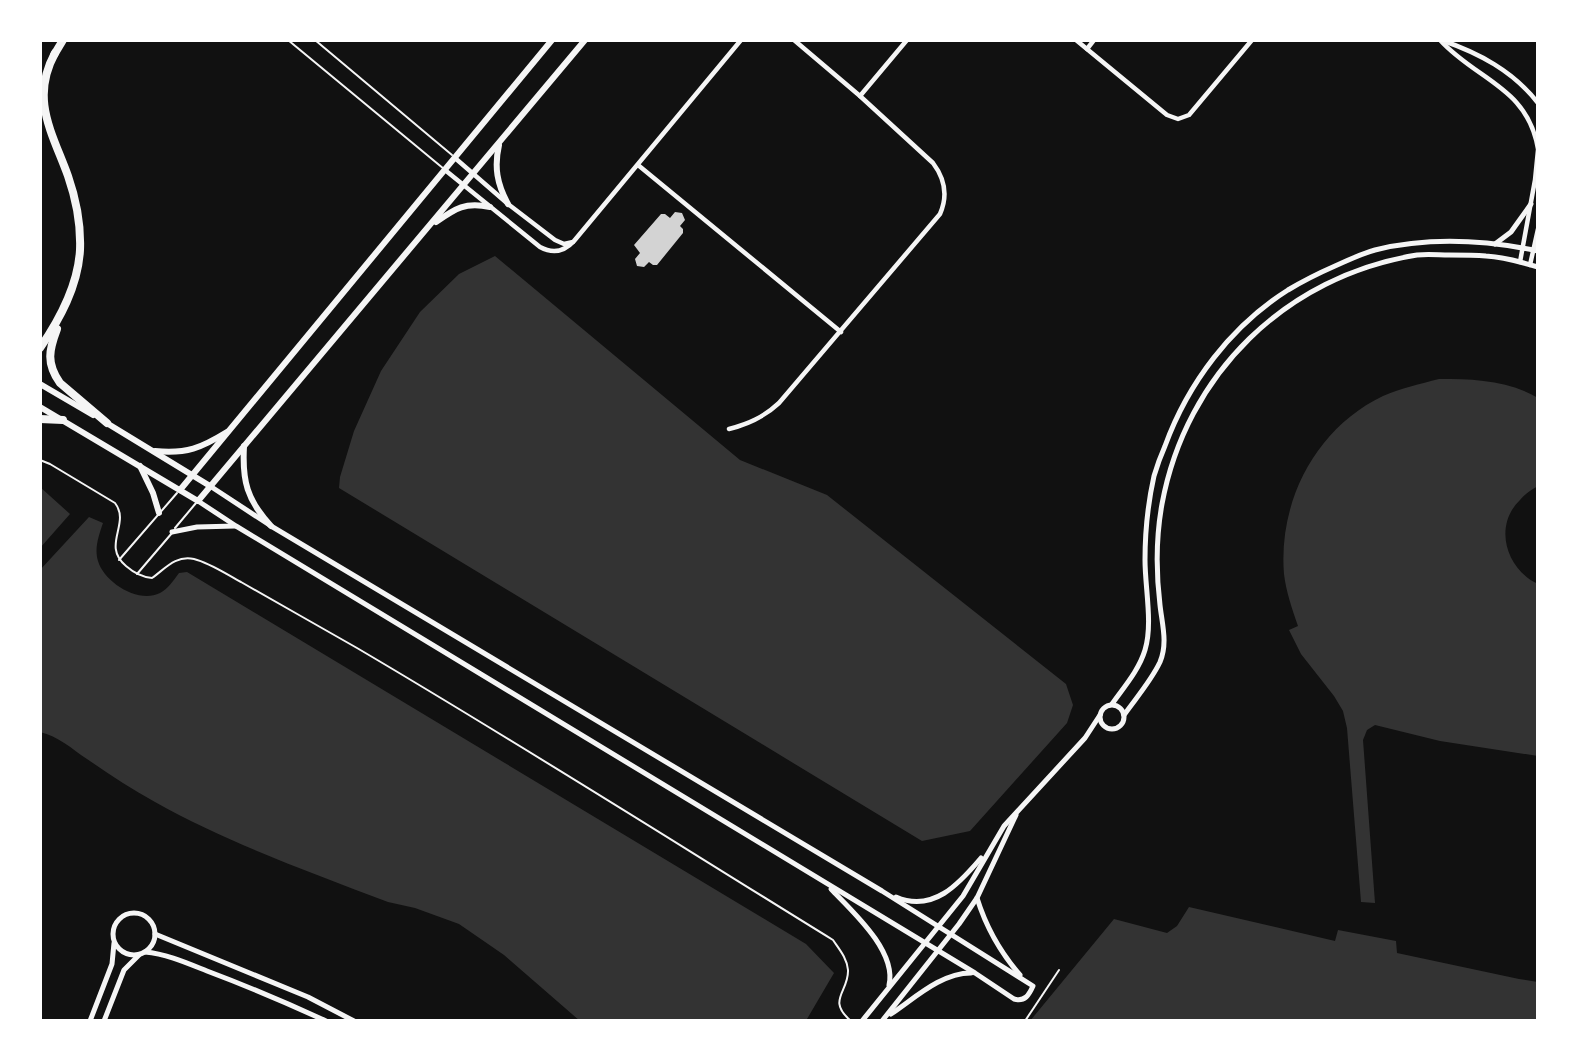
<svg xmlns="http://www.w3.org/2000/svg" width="1578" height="1061" font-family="Overpass,sans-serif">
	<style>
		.water { fill: #333 }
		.building { fill: #d3d3d3 }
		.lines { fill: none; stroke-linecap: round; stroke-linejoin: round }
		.service { stroke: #f5f5f5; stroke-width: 2 }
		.minor { stroke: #f5f5f5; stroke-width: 4.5 }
		.tertiary { stroke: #f5f5f5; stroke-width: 5 }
		.secondary { stroke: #f5f5f5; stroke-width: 6 }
		.motorway { stroke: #f5f5f5; stroke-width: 8 }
	</style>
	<rect width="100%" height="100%" fill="#111"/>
	<g class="water">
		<polygon points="495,256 740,460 827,495 1066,684 1073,705 1067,723 970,831 922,841 339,488 340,477 354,431 381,371 420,312 459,274"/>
		<path d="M1439 379C1473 379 1508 380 1538 398V486C1531 490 1525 494 1520 500 1493 526 1506 569 1538 584V756L1440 741 1375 725 1367 730 1363 740 1375 903 1361 902 1347 728 1343 711 1334 696 1301 654 1289 630 1298 626C1292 609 1286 591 1284 574 1278 501 1316 428 1383 396 1401 388 1420 384 1439 379Z"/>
		<polygon points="40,487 70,514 40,548"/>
		<path d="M89 517 103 523C99 535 94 548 98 561 104 582 138 604 160 593 168 589 173 581 179 573L187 572 806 944 834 973 807 1019 809 1021H580L504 955 459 924 415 908 388 902C310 872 228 843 155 802 131 789 109 774 87 759 72 749 58 736 40 732V570Z"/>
		<polygon points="1189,907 1335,941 1338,930 1396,941 1397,953 1519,979 1538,982 1538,1021 1030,1021 1114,919 1167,933 1177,926"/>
	</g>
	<polygon class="building" points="675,212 682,213 685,220 680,226 683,229 683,233 657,265 653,265 649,262 644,267 637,266 635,259 640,253 634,245 661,214 665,214 670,218"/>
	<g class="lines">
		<g class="service">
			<polyline points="288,40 444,169"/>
			<polyline points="315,40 452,155"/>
			<path d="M40 460 50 464 115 503C131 524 101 545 126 566 134 573 141 577 152 578 165 569 175 555 194 559 210 563 226 574 241 582 280 604 318 626 357 648 517 742 674 842 833 940 839 949 847 958 848 970 849 992 826 1000 851 1021"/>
			<polyline points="175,528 196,503"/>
			<polyline points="119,560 177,493"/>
			<polyline points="137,574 172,533"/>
			<polyline points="1025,1021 1059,970"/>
		</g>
		<g class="minor">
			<polyline points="1076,40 1167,115 1178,119 1189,115 1252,40"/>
			<path d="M1440 40C1476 80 1528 87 1538 149"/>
			<path d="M1441 40C1479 53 1513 71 1538 103"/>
			<polyline points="1087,49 1094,40"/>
			<polyline points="860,96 907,40"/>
			<polyline points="455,158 508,204 555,240 564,244 573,242"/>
			<polyline points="638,165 841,332"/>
			<path d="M445 170 540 247C553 254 564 252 574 241L741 40"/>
			<polyline points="1520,262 1535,180 1538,150"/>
			<polyline points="1530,265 1538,229"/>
			<path d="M729 429C749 424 764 417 779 403L940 214C948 196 945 179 933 163L860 96 794 40"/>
		</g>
		<g class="tertiary">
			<polyline points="1495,244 1511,232 1531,204"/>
			<path d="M198 501 236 526 975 973 1014 999C1025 1002 1029 995 1033 986L882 891 271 526 210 486"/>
			<polyline points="172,532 197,527 235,526"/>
			<path d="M1112 704C1124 687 1139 670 1145 650 1153 624 1145 588 1145 560 1145 532 1148 503 1154 476 1157 466 1161 455 1165 446 1188 383 1231 326 1288 290 1303 281 1319 273 1335 266 1348 260 1361 254 1375 250 1428 237 1485 240 1538 251"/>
			<circle cx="1112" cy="717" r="12"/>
			<path d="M1124 715C1136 698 1151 681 1160 662 1168 643 1162 624 1160 605 1156 572 1156 537 1162 504 1186 374 1286 276 1417 255 1428 254 1439 255 1449 255 1461 255 1474 255 1486 256 1504 257 1521 262 1538 267"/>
			<path d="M831 889C852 911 897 951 889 985"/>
			<path d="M896 897C933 913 959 884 981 858"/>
			<path d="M977 898C986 927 1000 952 1020 975"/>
			<circle cx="134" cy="934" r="21"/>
			<polyline points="155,934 308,997 354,1021"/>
			<path d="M145 952C167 954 187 963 207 971 247 986 287 1003 326 1021"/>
			<path d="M891 1014C915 998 941 973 971 973"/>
			<polyline points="90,1021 112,964 114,943"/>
			<polyline points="104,1021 124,970 139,955"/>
			<polyline points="862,1021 963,896 1004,826 1085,738 1100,715"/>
			<polyline points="882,1021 959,924 977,898 1016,815"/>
		</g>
		<g class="secondary">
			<path d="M499 145C494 167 497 184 508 204"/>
			<path d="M436 222C456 208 465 202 490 207"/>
			<polyline points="40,384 93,415"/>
			<polyline points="40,407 198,501 585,40"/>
			<polyline points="105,422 210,486"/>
			<path d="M244 446C242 481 247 500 271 526"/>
			<path d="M155 451C187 454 201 448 227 432"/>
			<polyline points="140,466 153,493 159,513"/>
			<polyline points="180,490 552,40"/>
		</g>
		<g class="motorway">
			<polyline points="54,55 63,40"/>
			<path d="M57 329C49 350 46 363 60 383L107 423"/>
			<path d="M40 348C60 319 78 286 80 250 81 225 76 199 68 176 52 132 30 99 55 53"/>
			<polyline points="40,419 63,420"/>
		</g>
	</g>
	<rect width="1578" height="1061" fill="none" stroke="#ffffff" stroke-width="84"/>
</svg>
